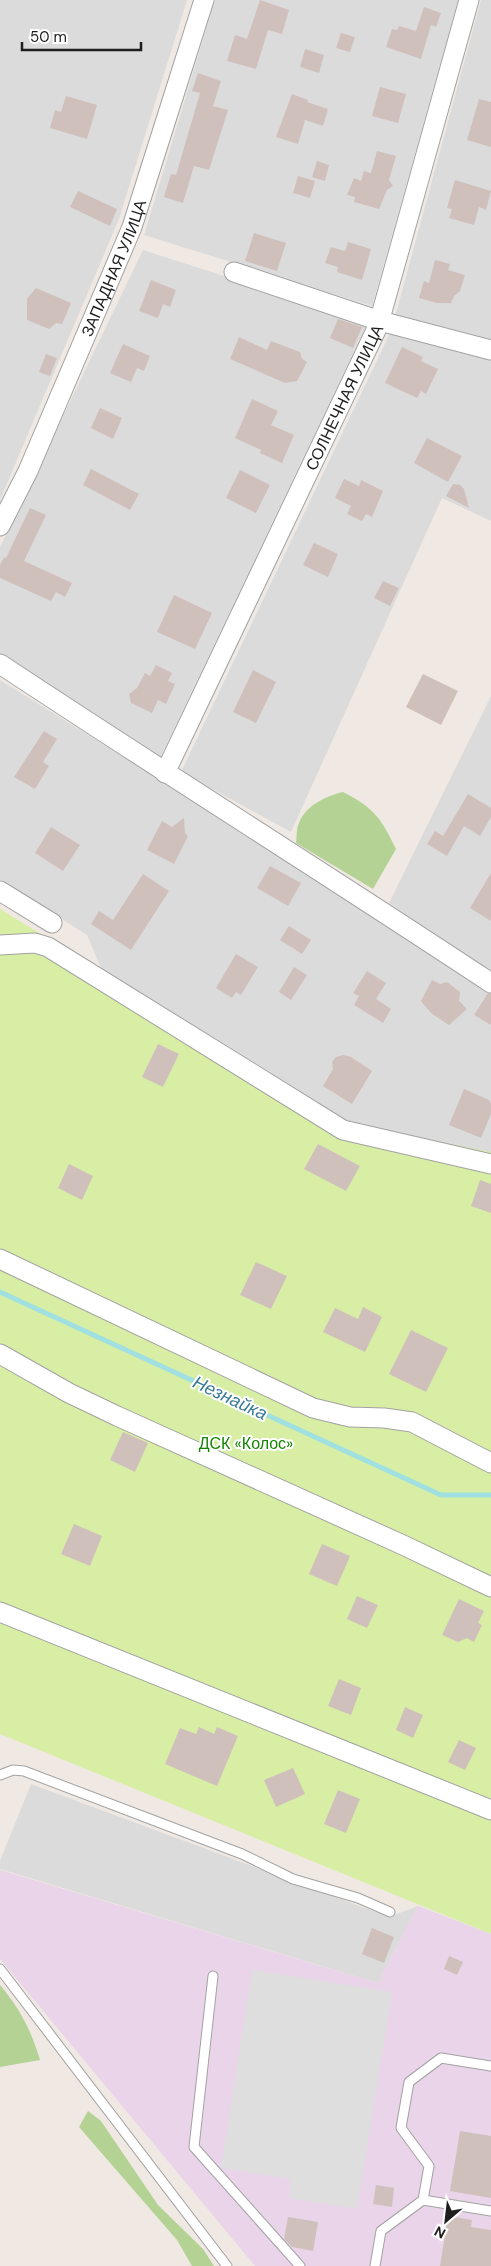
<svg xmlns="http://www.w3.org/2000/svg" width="491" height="2266" font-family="'DM Sans',sans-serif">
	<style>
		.residential { fill: #dcdbdb }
		.industrial { fill: #e9d4e9 }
		.grass { fill: #d8eea5 }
		.forest { fill: #b4d294 }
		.parking { fill: #dedede }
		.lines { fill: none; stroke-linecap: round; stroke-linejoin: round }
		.stream { stroke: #a0e0e1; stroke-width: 5 }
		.building { fill: #d0c0bc }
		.lane-casing { stroke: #a2a2a2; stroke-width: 11 }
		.street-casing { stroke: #a2a2a2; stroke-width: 21 }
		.lane { stroke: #fff; stroke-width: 9 }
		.street { stroke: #fff; stroke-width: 19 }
		.labels { text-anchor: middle; stroke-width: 4; stroke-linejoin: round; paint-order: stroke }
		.street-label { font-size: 16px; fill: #1e1e1e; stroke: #fff }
		.park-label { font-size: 16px; fill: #148503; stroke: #fff }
		.water-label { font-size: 18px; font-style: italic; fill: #397a94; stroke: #fff }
	</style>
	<rect width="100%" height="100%" fill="#f0e9e3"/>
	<g class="residential">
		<polygon points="0,0 187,0 119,219 0,500"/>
		<polygon points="215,0 458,0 372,306 144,235"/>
		<polygon points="481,0 491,0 491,342 395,317"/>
		<polygon points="143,250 368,322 160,758 0,656 0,547"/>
		<polygon points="391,331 491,358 491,521 442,498 291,832 181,772"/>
		<polygon points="0,680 328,884 491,991 491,1153 347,1123 104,975 87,935 0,880"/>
		<polygon points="491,696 491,973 389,903"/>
		<polygon points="31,1784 389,1917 418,1906 378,1983 0,1869 0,1861"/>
	</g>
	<polygon class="industrial" points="0,1870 378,1983 418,1906 491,1934 491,2266 255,2266 0,1959"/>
	<polygon class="grass" points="0,909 347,1123 491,1152 491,1934 0,1734"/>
	<g class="forest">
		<path d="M343 792C374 808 381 818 396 849L373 889 296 843C297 837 296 829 299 823 305 806 326 796 343 792Z"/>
		<path d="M0 1985C20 2009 31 2030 40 2060L0 2067Z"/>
		<polygon points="88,2111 101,2121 158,2205 203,2249 214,2266 192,2266 177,2240 79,2127"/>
	</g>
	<polygon class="parking" points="252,1970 392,1992 357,2209 289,2198 291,2179 221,2168"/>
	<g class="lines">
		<polyline class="stream" points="0,1292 441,1495 491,1495"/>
	</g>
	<g class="building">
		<polygon points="260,0 289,10 282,34 268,30 256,69 227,61 235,35 247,39"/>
		<polygon points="424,7 441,13 436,27 431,25 421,59 386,47 392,29 397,30 399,26 416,31"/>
		<polygon points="341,33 355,37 350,52 336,48"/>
		<polygon points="305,49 324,55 319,73 300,67"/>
		<polygon points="198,73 221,81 213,106 228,110 209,170 194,166 183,203 164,197 171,174 176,175 200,93 192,91"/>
		<polygon points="380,87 406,94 398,123 372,116"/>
		<polygon points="292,94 308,100 307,102 328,109 323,126 305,120 298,144 276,137"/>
		<polygon points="66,96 97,105 87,139 50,128 55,110 61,112"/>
		<polygon points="479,99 491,102 491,147 467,140"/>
		<polygon points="377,151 396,156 389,180 393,186 387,190 379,209 354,202 355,197 347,195 354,178 361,181 364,171 371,173"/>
		<polygon points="317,161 329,165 325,181 312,177"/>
		<polygon points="298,176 315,181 310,198 293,193"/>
		<polygon points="455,180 491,191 486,210 479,207 474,225 449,218 452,209 447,208"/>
		<polygon points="78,191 117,209 110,226 70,207"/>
		<polygon points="254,233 286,243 277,271 245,261"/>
		<polygon points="348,242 371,249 362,280 337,272 338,267 325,263 331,247 345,251"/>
		<polygon points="435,260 450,264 448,270 465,275 460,291 454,296 451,303 437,303 419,298 424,281 429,283"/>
		<polygon points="151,280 176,290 170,307 163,304 158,318 139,311"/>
		<polygon points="36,288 71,303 62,324 56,323 49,329 27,320 27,299"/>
		<polygon points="338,319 362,327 353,348 330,338"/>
		<polygon points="239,337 267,350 271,341 300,352 302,359 307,362 297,381 285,383 230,359"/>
		<polygon points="123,344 150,356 144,371 137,368 131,382 110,373"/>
		<polygon points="402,347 423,357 421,361 438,369 426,394 421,391 417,398 385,383"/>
		<polygon points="46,354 57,358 50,376 39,372"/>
		<polygon points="252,399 278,411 271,425 294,435 282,463 260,453 261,450 235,438"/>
		<polygon points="100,408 122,418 113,439 91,428"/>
		<polygon points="427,438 462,456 448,482 414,463"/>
		<polygon points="91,469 139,494 130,510 83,485"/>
		<polygon points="240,470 270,485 256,513 226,498"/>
		<polygon points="344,479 359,486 361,480 383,491 372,517 366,514 362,521 347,514 351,506 335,498"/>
		<polygon points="453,484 460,485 464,489 469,508 446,496"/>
		<polygon points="30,508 46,515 24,561 72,583 65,597 56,592 51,601 0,578 0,565 4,557 6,558"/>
		<polygon points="314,543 338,554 328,577 303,565"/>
		<polygon points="383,581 399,588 390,606 374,598"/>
		<polygon points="174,595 212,613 195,649 157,632"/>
		<polygon points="156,665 172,673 168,681 175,684 166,704 158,700 152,713 131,703 129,694 137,688 145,673 150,676"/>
		<polygon points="253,670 276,682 256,723 233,712"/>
		<polygon points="423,674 458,691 441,725 406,707"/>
		<polygon points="44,731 57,739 43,762 49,766 35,789 14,777"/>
		<polygon points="468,794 491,808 491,817 480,836 464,826 447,856 427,844 435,831 443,836"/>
		<polygon points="184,818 185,833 188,836 174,864 147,850 162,821 172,827"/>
		<polygon points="51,827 80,845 63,871 35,853"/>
		<polygon points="270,866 301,883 288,906 257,888"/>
		<polygon points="491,873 491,921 470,908"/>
		<polygon points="143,874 169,891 131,950 91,924 99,911 113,920"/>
		<polygon points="289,926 311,940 302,954 280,940"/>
		<polygon points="236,954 258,967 241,995 236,992 232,998 216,988"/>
		<polygon points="294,967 307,975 291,1000 279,992"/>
		<polygon points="367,971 386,983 376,999 391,1009 383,1023 354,1005 359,996 353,993"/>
		<polygon points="432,980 440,984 447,982 460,992 459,1001 467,1009 449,1025 431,1013 421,1001"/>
		<polygon points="488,993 491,994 491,1025 474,1015"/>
		<polygon points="158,1044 179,1054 163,1087 142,1077"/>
		<polygon points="343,1055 351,1057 372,1071 352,1104 323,1086 333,1069 332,1062 336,1057"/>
		<polygon points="464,1089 489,1100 491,1104 491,1114 481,1138 449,1125"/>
		<polygon points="318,1144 360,1166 346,1191 304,1169"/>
		<polygon points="69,1164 93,1176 82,1200 58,1188"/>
		<polygon points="480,1180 491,1184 491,1213 471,1206"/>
		<polygon points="256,1262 287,1276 271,1309 240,1295"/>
		<polygon points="363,1307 382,1317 365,1352 323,1332 335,1308 358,1319"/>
		<polygon points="411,1330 448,1348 426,1392 389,1374"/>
		<polygon points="123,1432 148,1443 135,1472 110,1460"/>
		<polygon points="74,1524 102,1536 90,1566 61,1554"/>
		<polygon points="322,1544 350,1556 337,1586 309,1574"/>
		<polygon points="357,1596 378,1605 367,1628 347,1619"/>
		<polygon points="459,1599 484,1611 478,1623 482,1625 474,1642 467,1638 458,1642 442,1635"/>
		<polygon points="339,1679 361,1688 351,1715 328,1706"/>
		<polygon points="405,1707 423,1715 413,1738 396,1730"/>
		<polygon points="199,1727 214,1734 217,1727 238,1736 217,1786 165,1764 180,1728 196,1734"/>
		<polygon points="459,1740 476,1748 465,1770 448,1762"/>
		<polygon points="293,1768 305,1794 276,1807 264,1780"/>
		<polygon points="338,1790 360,1799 346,1833 324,1824"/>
		<polygon points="372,1928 394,1937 384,1963 362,1954"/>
		<polygon points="449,1956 463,1962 457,1975 444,1969"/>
		<polygon points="460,2131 491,2136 491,2198 450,2191"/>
		<polygon points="376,2185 394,2188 392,2207 373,2204"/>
		<polygon points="448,2216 472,2220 471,2227 491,2230 491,2266 440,2266"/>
		<polygon points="288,2217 318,2222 313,2251 292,2247 284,2239"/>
	</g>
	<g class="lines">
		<g class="lane-casing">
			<g id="lane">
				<polyline points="0,1775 13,1770 24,1771 242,1854 293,1879 358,1898 390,1912"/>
				<polyline points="0,1969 227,2266"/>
				<polyline points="213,1976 194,2147 300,2266"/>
				<polyline points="423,2200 429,2166 401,2128 409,2082 441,2058 491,2066"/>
				<polyline points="375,2266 381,2231 423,2200 491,2211"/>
			</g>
		</g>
		<g class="street-casing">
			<g id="street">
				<polyline points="234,272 380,321 491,350"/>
				<path id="s1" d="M0 526 28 471 132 227 204 0"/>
				<path d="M0 664C163 772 328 875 491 983"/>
				<path id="s2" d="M165 773 378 326 469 0"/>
				<polyline points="0,891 52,923"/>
				<polyline points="0,945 35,943 48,947 343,1130 491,1164"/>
				<polyline points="0,1259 313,1408 350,1417 384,1418 412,1422 491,1463"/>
				<polyline points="0,1354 69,1393 117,1416 403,1545 491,1587"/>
				<polyline points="0,1612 491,1810"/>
			</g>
		</g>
		<use href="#lane" class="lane"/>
		<use href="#street" class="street"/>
	</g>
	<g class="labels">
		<g class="street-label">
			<text dy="6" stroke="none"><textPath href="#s1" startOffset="282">ЗАПАДНАЯ УЛИЦА</textPath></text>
			<text dy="6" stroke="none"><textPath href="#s2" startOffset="416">СОЛНЕЧНАЯ УЛИЦА</textPath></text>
		</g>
		<g class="park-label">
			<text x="246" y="1449">ДСК «Колос»</text>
		</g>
		<g class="water-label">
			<text transform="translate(230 1398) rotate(25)" y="6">Незнайка</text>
		</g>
	</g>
	<g transform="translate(446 2221) rotate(208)" stroke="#ffffff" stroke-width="4" paint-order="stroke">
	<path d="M0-4L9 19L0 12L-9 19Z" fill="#1e1e1e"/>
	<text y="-8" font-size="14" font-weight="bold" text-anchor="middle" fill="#1e1e1e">N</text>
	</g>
	<path d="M22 42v8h119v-8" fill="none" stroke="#1e1e1e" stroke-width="2.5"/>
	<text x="30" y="42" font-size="15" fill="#1e1e1e" stroke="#ffffff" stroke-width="4" paint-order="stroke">50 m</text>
</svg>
